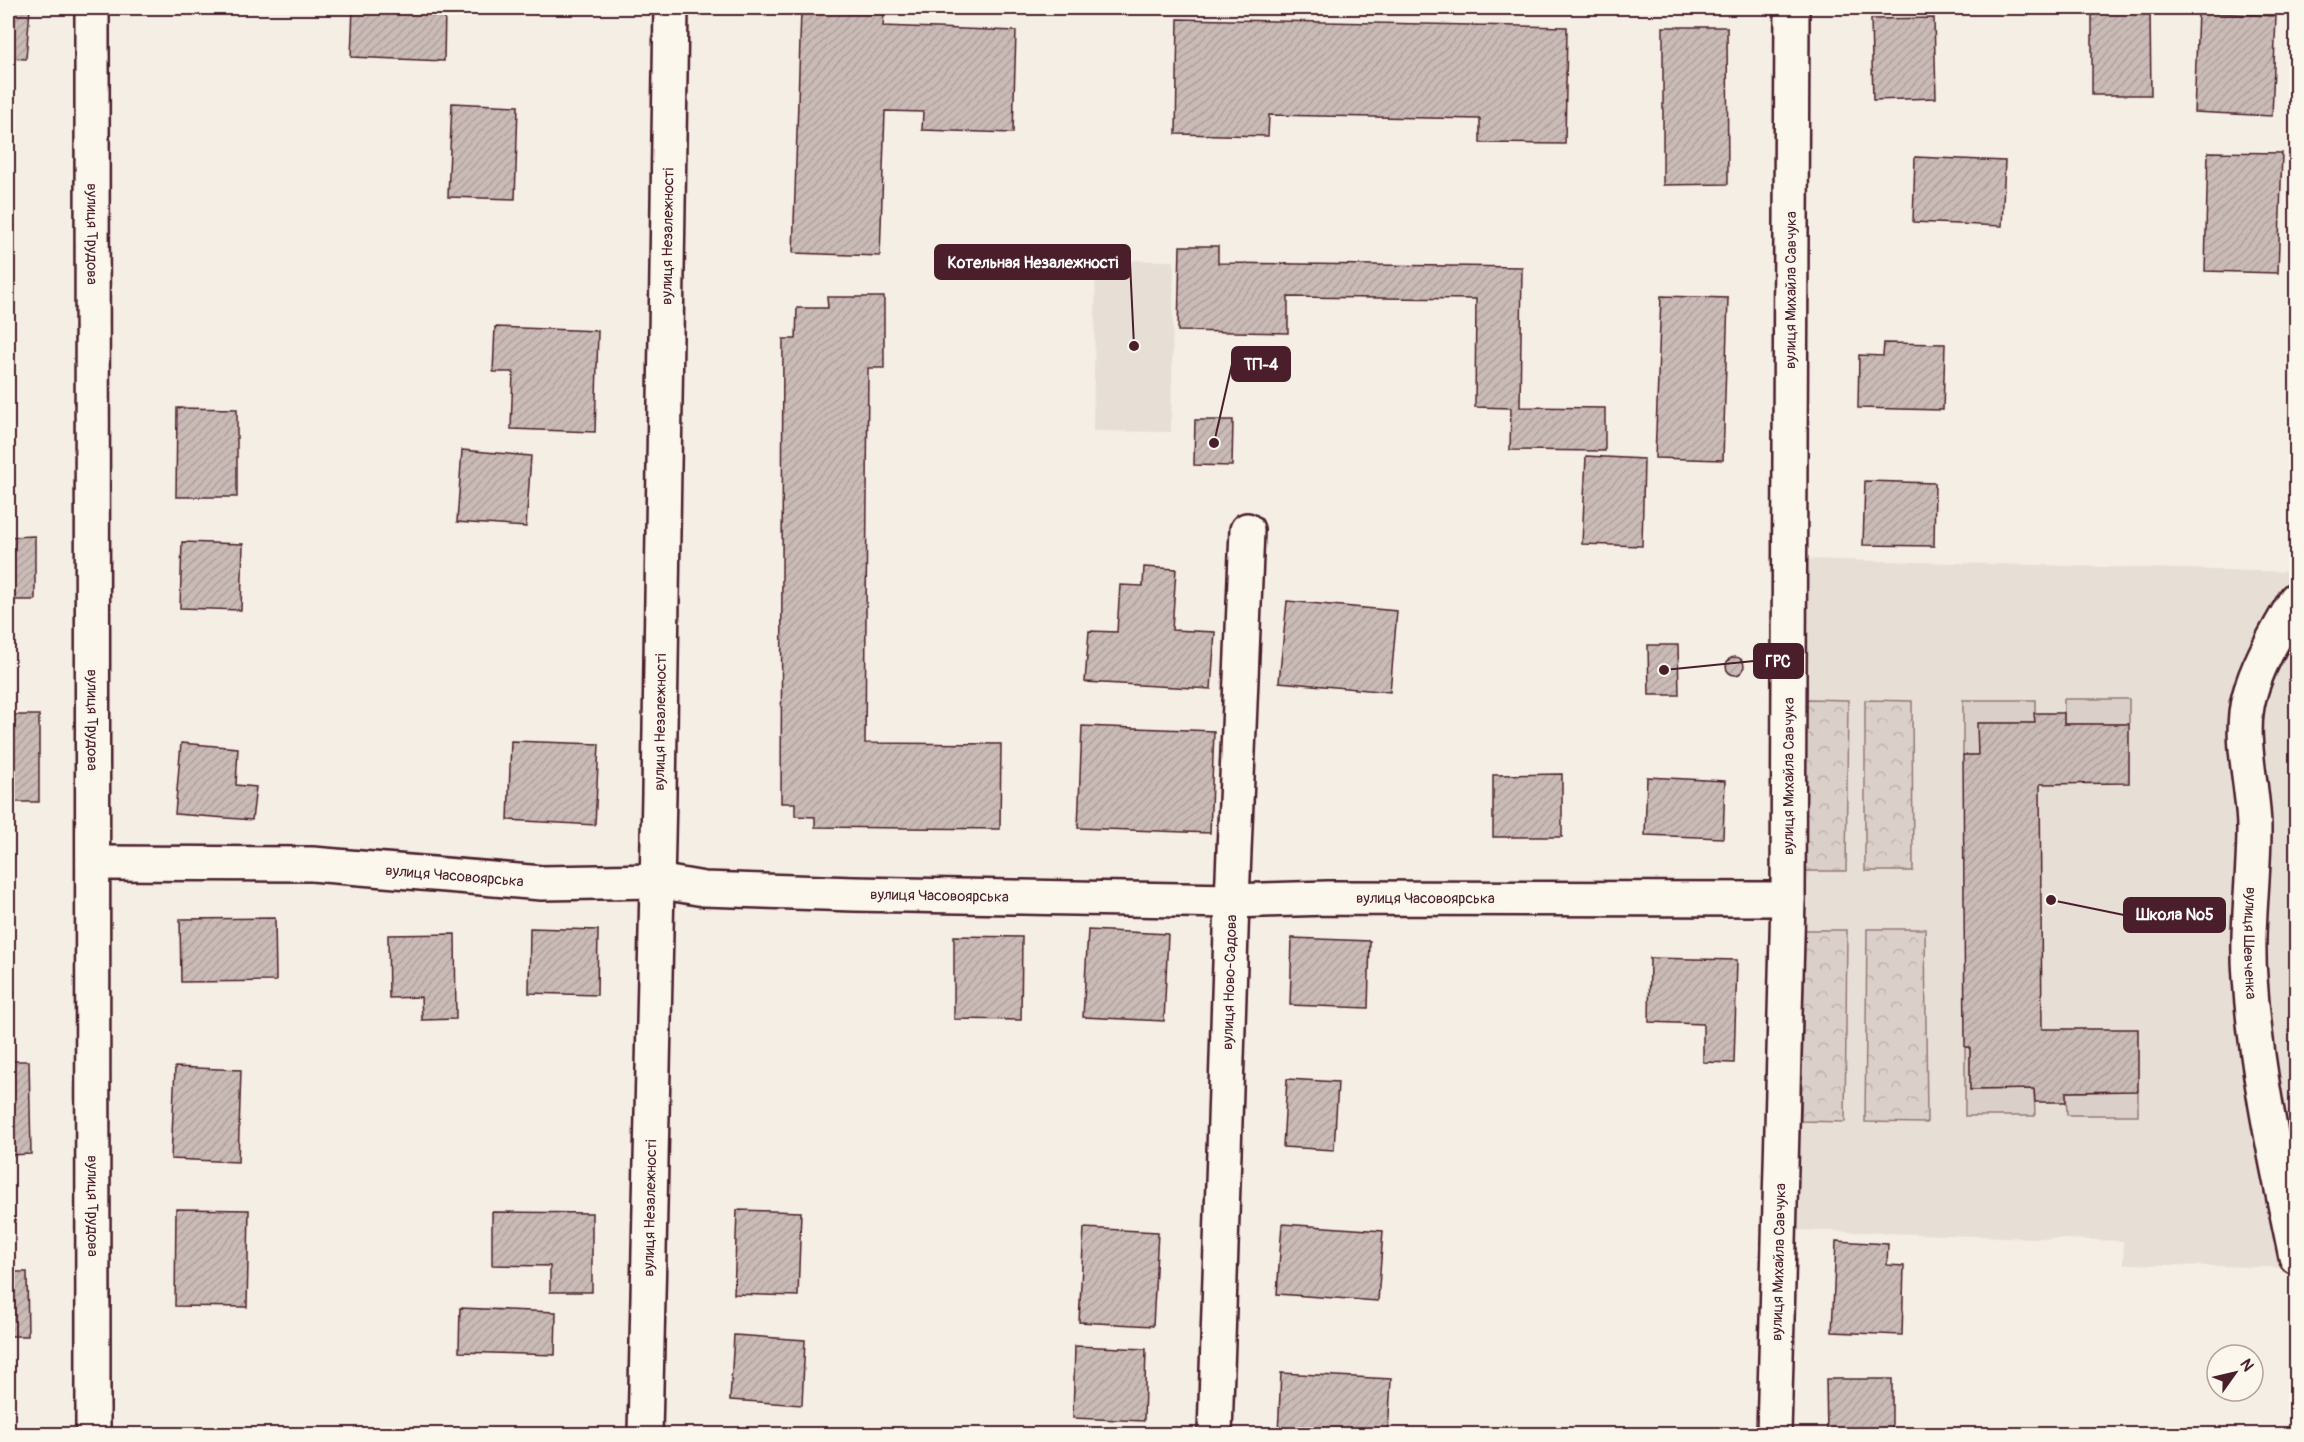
<svg xmlns="http://www.w3.org/2000/svg" width="2304" height="1442" font-family="Pangolin,sans-serif">
	<style>
		.built { fill: #e7dfd6 }
		.grass { fill: #dbd0c9; stroke: #92787a; stroke-width: 1.5 }
		.forest { fill: url(#forest-crowns); stroke: #92787a; stroke-width: 1.5 }
		.building { fill: url(#building-hatch); stroke: #4a1f2b; stroke-width: 1.5 }
		.lines { fill: none; stroke-linecap: round; stroke-linejoin: round }
		.minor-casing { stroke: #4a1f2b; stroke-width: 38 }
		.minor { stroke: #fbf7ec; stroke-width: 33 }
		.labels { text-anchor: middle; stroke-width: 6; stroke-linejoin: round; paint-order: stroke }
		.street-label { font-size: 15px; fill: #4a1f2b; stroke: #fbf7ec }
		.leader { fill: none; stroke: #4a1f2b; stroke-width: 2 }
		.callout-dot { fill: #4a1f2b; stroke: #fbf7ec; stroke-width: 2 }
		.callout { fill: #4a1f2b; stroke: #4a1f2b; stroke-width: 2 }
		.callout-label { font-size: 16px; text-anchor: middle; font-weight: bold; fill: #fff }
	</style>
	<defs>
		<pattern id="forest-crowns" width="20" height="18" patternUnits="userSpaceOnUse" patternTransform="scale(1.5)"><rect width="20" height="18" fill="#dbd0c9"/><path d="M2 6a3 3 0 1 1 6 0M12 15a3 3 0 1 1 6 0" fill="none" stroke="#bdb2ad"/></pattern>
		<pattern id="building-hatch" width="6" height="6" patternUnits="userSpaceOnUse" patternTransform="scale(1.5)"><rect width="6" height="6" fill="#cabbb6"/><path d="M-1 1l2-2M0 6l6-6M5 7l2-2" fill="none" stroke="#afa09d"/></pattern>
	</defs>
	<rect width="100%" height="100%" fill="#f4eee4"/>
	<filter id="ink" filterUnits="userSpaceOnUse"><feTurbulence type="fractalNoise" baseFrequency=".0167" numOctaves="2"/><feDisplacementMap in="SourceGraphic" scale="12" xChannelSelector="R" yChannelSelector="G"/><feConvolveMatrix kernelMatrix="1 2 1 2 8 2 1 2 1" color-interpolation-filters="sRGB"/></filter>
	<g filter="url(#ink)">
		<g class="built">
			<polygon points="1096,260 1174,261 1171,432 1093,431"/>
			<polygon points="1807,559 2296,572 2296,1268 2124,1264 2123,1241 1798,1230 1805,964"/>
		</g>
		<g class="grass">
			<rect x="2064" y="699" width="65" height="25"/>
			<polygon points="1963,700 2035,700 2035,723 1978,723 1978,755 1963,755"/>
			<polygon points="1965,1047 1970,1047 1970,1090 2034,1089 2035,1116 1965,1116"/>
			<polygon points="2138,1091 2138,1115 2067,1115 2066,1092"/>
		</g>
		<g class="forest">
			<polygon points="1806,699 1848,700 1846,871 1806,871"/>
			<polygon points="1865,700 1912,701 1913,871 1865,871"/>
			<polygon points="1867,929 1925,929 1927,1123 1865,1122"/>
			<polygon points="1805,930 1847,930 1845,1122 1801,1121"/>
		</g>
		<g class="building">
			<polygon points="8,8 30,8 26,59 8,58"/>
			<polygon points="353,8 445,8 444,61 351,57"/>
			<polygon points="801,11 884,14 883,26 1016,31 1013,133 922,130 923,112 885,111 880,256 793,253"/>
			<polygon points="2092,11 2150,12 2151,95 2092,95"/>
			<polygon points="2198,12 2276,16 2272,116 2194,112"/>
			<polygon points="1934,18 1936,98 1873,100 1871,19"/>
			<polygon points="1178,19 1567,27 1565,144 1480,143 1480,119 1269,115 1268,136 1176,134"/>
			<polygon points="1663,27 1727,27 1728,184 1663,185"/>
			<polygon points="452,103 518,106 515,199 448,197"/>
			<polygon points="2208,152 2282,153 2278,273 2205,271"/>
			<polygon points="1915,157 2005,161 2002,226 1913,222"/>
			<polygon points="1180,246 1218,246 1218,263 1522,267 1520,407 1605,408 1605,451 1510,450 1511,408 1475,407 1476,299 1288,297 1288,333 1178,331"/>
			<polygon points="1661,296 1728,298 1723,460 1655,458"/>
			<polygon points="827,297 884,297 884,368 868,368 865,743 1001,744 1000,829 815,827 815,817 795,816 795,803 781,803 783,339 796,339 797,308 828,308"/>
			<polygon points="495,327 598,331 595,432 511,429 513,372 493,372"/>
			<polygon points="1884,343 1945,344 1943,410 1858,408 1859,355 1883,356"/>
			<polygon points="177,408 237,409 237,497 176,497"/>
			<polygon points="1195,420 1233,420 1232,466 1194,465"/>
			<polygon points="462,450 531,456 526,527 457,522"/>
			<polygon points="1586,456 1644,459 1642,546 1582,544"/>
			<polygon points="1865,481 1935,483 1934,546 1863,545"/>
			<polygon points="35,536 35,600 8,600 8,537"/>
			<polygon points="182,542 243,544 241,610 180,608"/>
			<polygon points="1144,567 1176,569 1172,630 1215,632 1211,689 1085,682 1089,631 1117,632 1120,585 1143,586"/>
			<polygon points="1287,601 1397,611 1390,692 1279,682"/>
			<polygon points="1648,645 1678,645 1679,695 1649,695"/>
			<circle cx="1735" cy="666" r="9"/>
			<polygon points="2034,713 2064,713 2064,724 2129,724 2129,783 2040,784 2042,1029 2138,1029 2138,1091 2066,1092 2066,1102 2035,1102 2034,1089 1970,1090 1970,1047 1965,1047 1963,755 1978,755 1977,723 2035,723"/>
			<rect x="8" y="715" width="31" height="87"/>
			<polygon points="1082,726 1214,731 1210,833 1078,828"/>
			<polygon points="511,741 599,744 595,825 508,820"/>
			<polygon points="181,743 238,748 236,785 256,787 252,820 175,814"/>
			<polygon points="1562,774 1562,837 1493,837 1493,775"/>
			<polygon points="1647,777 1725,781 1723,838 1645,835"/>
			<polygon points="275,918 276,981 181,982 180,919"/>
			<polygon points="530,928 598,930 597,995 529,993"/>
			<polygon points="1088,930 1168,934 1164,1021 1083,1017"/>
			<polygon points="455,934 456,1019 422,1020 421,997 389,998 388,935"/>
			<polygon points="954,936 1022,937 1021,1020 954,1019"/>
			<polygon points="1292,938 1370,941 1368,1008 1290,1005"/>
			<polygon points="1650,958 1737,960 1734,1063 1703,1062 1703,1024 1649,1022"/>
			<polygon points="8,1061 29,1061 31,1154 8,1155"/>
			<polygon points="175,1067 241,1070 238,1162 171,1159"/>
			<polygon points="1287,1079 1338,1082 1334,1150 1283,1147"/>
			<polygon points="176,1209 249,1210 247,1307 175,1306"/>
			<polygon points="737,1210 801,1212 798,1296 734,1294"/>
			<polygon points="492,1212 592,1213 592,1292 550,1292 550,1266 492,1265"/>
			<polygon points="1282,1224 1383,1231 1378,1301 1277,1294"/>
			<polygon points="1084,1228 1158,1232 1153,1326 1079,1322"/>
			<polygon points="1836,1241 1888,1244 1887,1265 1904,1266 1902,1335 1832,1332"/>
			<polygon points="8,1272 27,1272 28,1336 8,1336"/>
			<polygon points="460,1308 556,1312 555,1355 459,1352"/>
			<polygon points="734,1335 805,1340 802,1405 730,1400"/>
			<polygon points="1075,1346 1146,1349 1144,1421 1073,1418"/>
			<polygon points="1281,1373 1391,1379 1388,1434 1278,1434"/>
			<polygon points="1826,1379 1892,1379 1892,1434 1827,1434"/>
			<rect x="525" y="1433" width="60" height="1"/>
		</g>
		<g class="lines">
			<g class="minor-casing">
				<g id="minor">
					<path id="s1" d="M92 8 93 1434"/>
					<path id="s2" d="M2296 599C2279 630 2258 662 2249 697 2238 738 2254 787 2254 829 2254 879 2246 928 2250 978 2256 1072 2277 1165 2296 1257"/>
					<path id="s3" d="M93 863 312 864 542 883 657 881 704 889 854 894 1232 901 1328 898 1788 899"/>
					<path id="s4" d="M645 1434 659 794 671 8"/>
					<path id="s5" d="M1215 1434 1232 901 1247 530"/>
					<path id="s6" d="M1774 1434 1788 899 1792 8"/>
				</g>
			</g>
			<use href="#minor" class="minor"/>
		</g>
	</g>
	<g class="labels">
		<g class="street-label">
			<text dy="5" stroke="none"><textPath href="#s1" startOffset="226">вулиця Трудова</textPath></text>
			<text dy="5" stroke="none"><textPath href="#s4" startOffset="1198">вулиця Незалежності</textPath></text>
			<text dy="5" stroke="none"><textPath href="#s6" startOffset="1144">вулиця Михайла Савчука</textPath></text>
			<text dy="5" stroke="none"><textPath href="#s1" startOffset="712">вулиця Трудова</textPath></text>
			<text dy="5" stroke="none"><textPath href="#s4" startOffset="712">вулиця Незалежності</textPath></text>
			<text dy="5" stroke="none"><textPath href="#s6" startOffset="658">вулиця Михайла Савчука</textPath></text>
			<text dy="5" stroke="none"><textPath href="#s3" startOffset="362">вулиця Часовоярська</textPath></text>
			<text dy="5" stroke="none"><textPath href="#s3" startOffset="848">вулиця Часовоярська</textPath></text>
			<text dy="5" stroke="none"><textPath href="#s3" startOffset="1334">вулиця Часовоярська</textPath></text>
			<text dy="5" stroke="none"><textPath href="#s2" startOffset="356">вулиця Шевченка</textPath></text>
			<text dy="5" stroke="none"><textPath href="#s5" startOffset="452">вулиця Ново-Садова</textPath></text>
			<text dy="5" stroke="none"><textPath href="#s1" startOffset="1198">вулиця Трудова</textPath></text>
			<text dy="5" stroke="none"><textPath href="#s4" startOffset="226">вулиця Незалежності</textPath></text>
			<text dy="5" stroke="none"><textPath href="#s6" startOffset="172">вулиця Михайла Савчука</textPath></text>
		</g>
	</g>
	<path class="leader" d="M1134 346L1130 262M1214 443L1232 364M1664 670L1754 661M2051 900L2124 915"/>
	<g class="callout-dot">
		<circle cx="1134" cy="346" r="6"/>
		<circle cx="1214" cy="443" r="6"/>
		<circle cx="1664" cy="670" r="6"/>
		<circle cx="2051" cy="900" r="6"/>
	</g>
	<g class="callout">
		<rect x="935" y="245" width="195" height="34" rx="6"/>
		<rect x="1232" y="347" width="58" height="34" rx="6"/>
		<rect x="1754" y="644" width="49" height="34" rx="6"/>
		<rect x="2124" y="898" width="101" height="34" rx="6"/>
	</g>
	<g class="callout-label">
		<text x="1033" y="268">Котельная Незалежності</text>
		<text x="1261" y="370">ТП-4</text>
		<text x="1778" y="667">ГРС</text>
		<text x="2175" y="920">Школа №5</text>
	</g>
	<rect width="2304" height="1442" fill="none" stroke="#fbf7ec" stroke-width="30"/>
	<rect x="15" y="15" width="2274" height="1412" fill="none" stroke="#4a1f2b" stroke-width="2" filter="url(#ink)"/>
	<g transform="translate(2235 1373) rotate(56)"><circle r="28" fill="#fbf7ec" stroke="#b4a19f" stroke-width="1.5"/>
	<path d="M0-4.5L10 22L0 15L-10 22Z" fill="#4a1f2b"/>
	<text y="-9" font-size="16" font-weight="bold" text-anchor="middle" fill="#4a1f2b">N</text>
	</g>
</svg>
